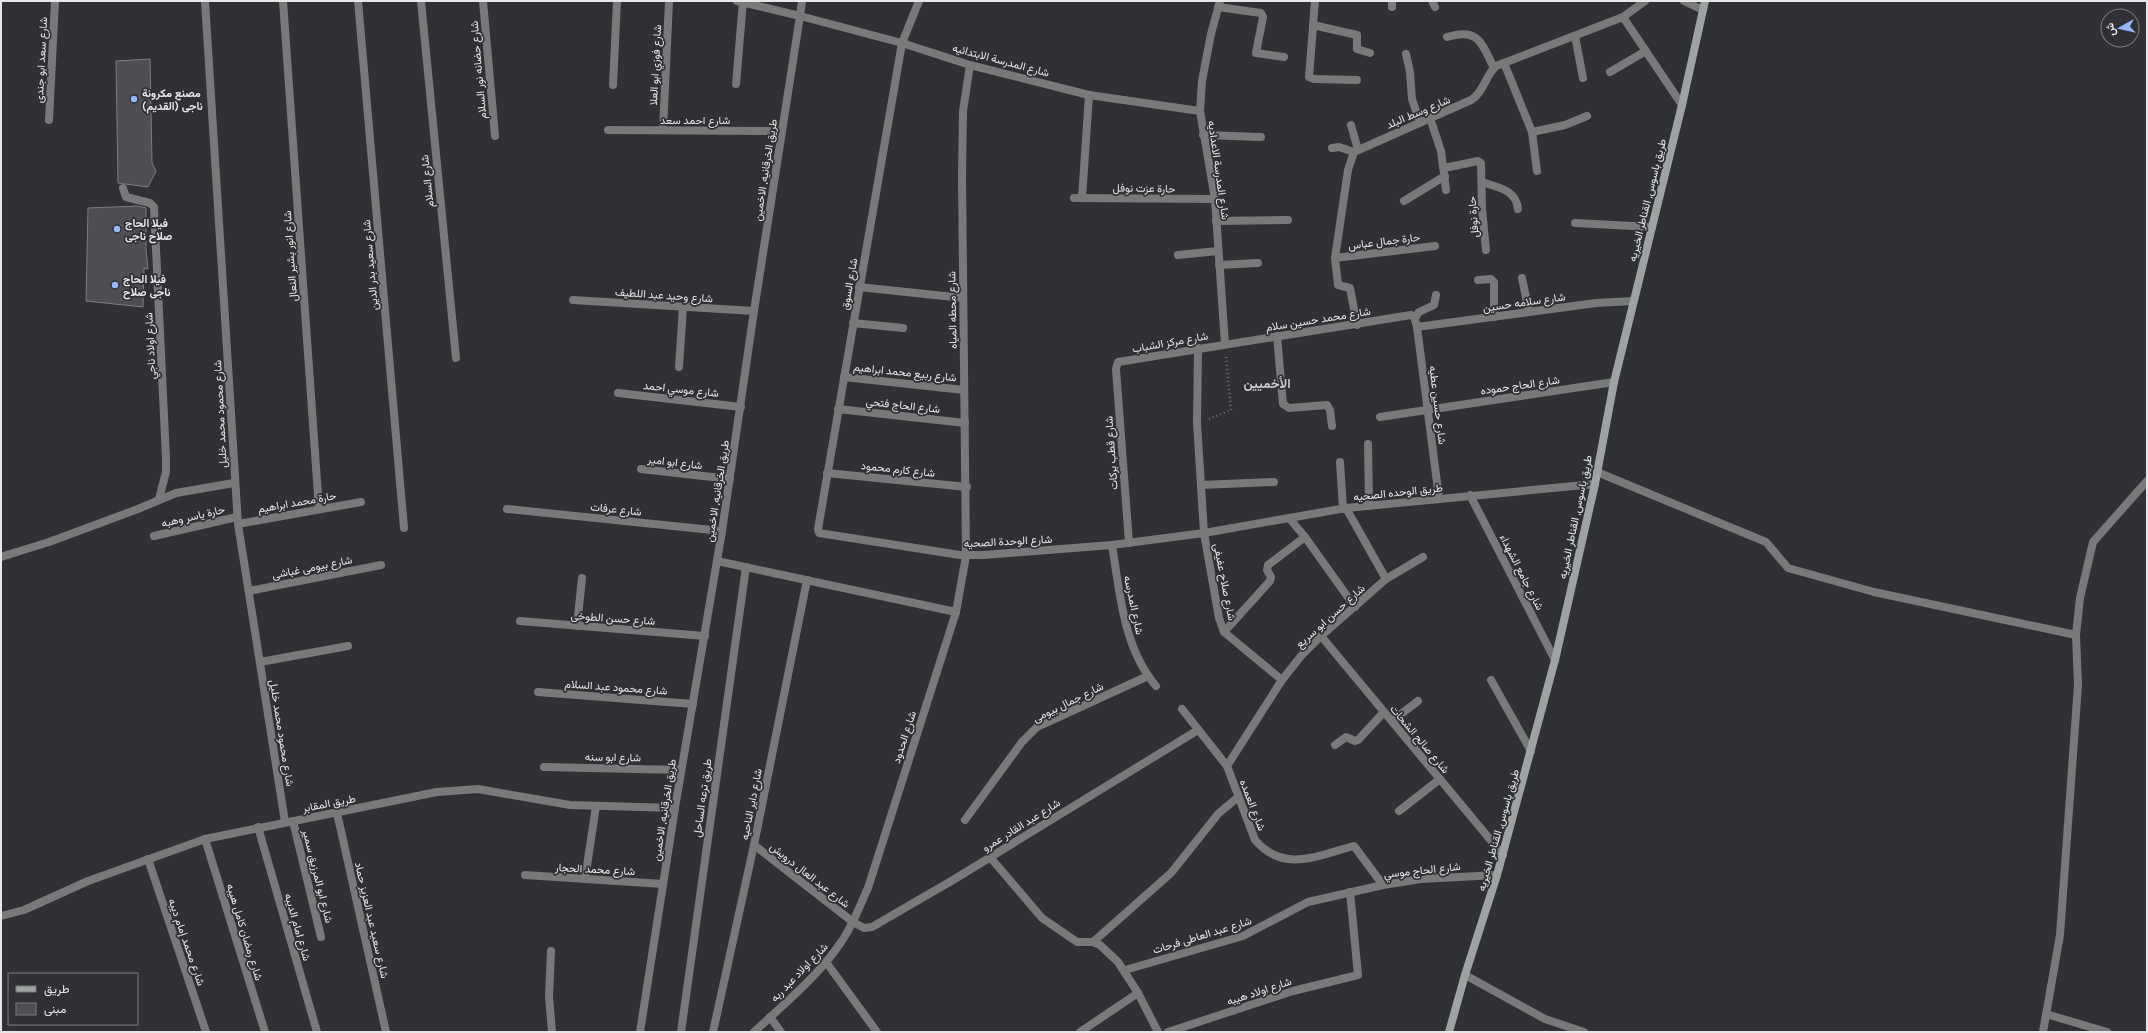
<svg xmlns="http://www.w3.org/2000/svg" width="2148" height="1033" font-family="Karla,Vazirmatn,sans-serif">
	<style>
		.building { fill: #4f4e53; stroke: #7c7b81 }
		.lines { fill: none; stroke-linecap: round; stroke-linejoin: round }
		.path { stroke: #6d6d71; stroke-width: 2.5; stroke-dasharray: 1 3; stroke-linecap: butt }
		.street { stroke: #777a78; stroke-width: 8 }
		.secondary { stroke: #9ea3a1; stroke-width: 8 }
		.poi-dot { fill: #96b6fd; stroke: #313035; stroke-width: 1.5 }
		.labels { text-anchor: middle; stroke-width: 3.5; stroke-linejoin: round; paint-order: stroke }
		.street-label { font-size: 11px; fill: #e7e7ea; stroke: #313035 }
		.poi-label { font-size: 11px; font-weight: bold; fill: #e7e7ea; stroke: #313035; text-anchor: start }
		.quarter-label { font-size: 13px; font-weight: bold; fill: #cbc9d0; stroke: #313035 }
	</style>
	<rect width="100%" height="100%" fill="#313035"/>
	<g class="building">
		<polygon points="150,59 152,163 156,171 148,187 118,183 116,61"/>
		<polygon points="138,206 146,208 146,250 148,269 144,268 143,307 86,301 88,208"/>
	</g>
	<g class="lines">
		<polyline class="path" points="1209,419 1231,410 1226,357"/>
		<g class="street">
			<polyline points="205,1 238,524 285,822"/>
			<polyline points="283,1 319,509"/>
			<polyline points="358,1 404,528"/>
			<polyline points="421,1 456,358"/>
			<polyline points="483,1 495,136"/>
			<polyline points="802,1 800,16 902,43 970,65 1089,95 1200,111"/>
			<polyline points="919,1 902,43 818,529 819,533 960,555 984,555 1112,545 1204,533 1346,508 1595,484"/>
			<polyline points="1220,1 1211,34 1202,81 1200,111 1215,199 1225,344"/>
			<polyline points="1315,1 1309,77 1314,79 1357,80"/>
			<polyline points="1432,1 1435,7"/>
			<polyline points="1684,1 1703,10"/>
			<polyline points="1218,7 1261,13 1263,17 1256,53 1284,57"/>
			<polyline points="1392,7 1392,1"/>
			<polyline points="1623,17 1682,105"/>
			<polyline points="1313,25 1357,35 1357,49 1370,53"/>
			<polyline points="1575,36 1583,78"/>
			<path d="M1447 37C1479 27 1482 44 1494 68"/>
			<polyline points="1406,54 1410,72 1412,99 1420,123"/>
			<polyline points="1504,63 1532,132 1537,171"/>
			<polyline points="1610,72 1646,51"/>
			<polyline points="736,84 743,1"/>
			<polyline points="613,85 617,1"/>
			<polyline points="1430,118 1441,151 1446,190"/>
			<polyline points="49,120 55,1"/>
			<polyline points="1351,125 1358,150"/>
			<polyline points="608,130 782,131"/>
			<polyline points="663,130 669,1"/>
			<polyline points="1532,132 1565,125 1587,116"/>
			<polyline points="1203,135 1261,137"/>
			<polyline points="1332,148 1339,147 1354,152"/>
			<polyline points="1444,168 1478,161 1481,163 1482,209 1486,250"/>
			<path d="M1482 182C1498 188 1516 189 1518 209"/>
			<polyline points="123,188 126,197 150,203 154,207 166,458 166,472 159,499"/>
			<polyline points="1074,198 1215,199"/>
			<polyline points="1082,198 1089,95"/>
			<polyline points="1404,201 1445,176"/>
			<polyline points="1216,221 1288,220"/>
			<polyline points="1575,223 1652,227"/>
			<polyline points="1178,255 1218,251"/>
			<polyline points="1335,258 1435,246"/>
			<polyline points="1219,265 1258,263"/>
			<polyline points="1522,278 1529,312"/>
			<polyline points="1478,280 1491,279 1494,282 1494,317"/>
			<polyline points="859,287 963,298"/>
			<polyline points="573,300 754,311"/>
			<polyline points="1415,318 1419,312 1434,305 1436,295"/>
			<polyline points="853,323 903,328"/>
			<path d="M1357 325 1350 288 1338 285 1335 258 1348 170 1354 152 1471 100C1484 92 1485 76 1496 66L1623 17 1645 1"/>
			<polyline points="1417,327 1596,303 1633,301"/>
			<polyline points="1277,336 1283,404 1289,408 1327,405 1330,410 1332,426"/>
			<polyline points="1198,348 1197,423 1204,533 1219,618 1224,632 1282,680"/>
			<polyline points="679,367 683,307"/>
			<polyline points="844,377 964,390"/>
			<polyline points="618,393 741,407"/>
			<polyline points="838,409 965,423"/>
			<polyline points="1380,417 1614,382"/>
			<polyline points="1368,444 1369,506"/>
			<polyline points="1340,462 1343,509"/>
			<polyline points="641,469 730,479"/>
			<polyline points="1597,472 1766,542 1788,568 1874,592 2076,635"/>
			<polyline points="827,473 967,487"/>
			<polyline points="1201,485 1274,482"/>
			<polyline points="1470,495 1555,660"/>
			<polyline points="1346,508 1386,579"/>
			<polyline points="507,509 722,531"/>
			<polyline points="1289,518 1305,537 1355,607"/>
			<polyline points="238,524 361,502"/>
			<polyline points="154,536 237,517"/>
			<polyline points="1129,543 1116,369 1118,362 1411,315 1414,316 1417,327 1439,498"/>
			<path d="M1112 545C1120 593 1123 647 1156 686"/>
			<polyline points="1,557 49,542 138,509 176,493 234,483"/>
			<polyline points="717,561 956,612"/>
			<polyline points="249,591 381,565"/>
			<polyline points="520,621 705,636"/>
			<polyline points="577,626 582,578"/>
			<polyline points="1224,632 1270,581 1271,577 1267,570 1268,565 1305,537"/>
			<polyline points="1321,636 1503,855"/>
			<polyline points="260,662 348,646"/>
			<polyline points="1491,680 1531,751"/>
			<polyline points="538,692 693,704"/>
			<path d="M1182 709 1227 766 1255 840C1284 874 1319 855 1354 846L1383 885"/>
			<polyline points="1392,721 1418,701"/>
			<polyline points="1335,745 1346,737 1355,741 1358,740 1384,712"/>
			<polyline points="1227,766 1282,680 1301,656 1321,636 1386,579 1423,557"/>
			<polyline points="544,767 681,770"/>
			<polyline points="1399,811 1440,779"/>
			<polyline points="337,813 386,1032"/>
			<polyline points="965,820 1022,742 1037,727 1148,676"/>
			<polyline points="293,821 321,937"/>
			<polyline points="258,827 317,1032"/>
			<polyline points="205,839 265,1032"/>
			<polyline points="754,845 853,922 864,928 872,927 953,880 1198,730"/>
			<polyline points="990,857 1042,918 1077,942 1093,942 1100,945 1118,962 1138,993 1158,1032"/>
			<polyline points="148,859 206,1032"/>
			<polyline points="525,875 663,884"/>
			<polyline points="585,879 596,806"/>
			<polyline points="1,916 24,910 88,881 205,839 437,792 478,789 570,805 675,808"/>
			<polyline points="1093,942 1171,873 1218,814 1238,797"/>
			<polyline points="551,951 549,997 552,1032"/>
			<polyline points="826,962 877,1032"/>
			<polyline points="1125,970 1243,936 1308,902 1383,885 1421,879 1497,875"/>
			<polyline points="1465,975 1545,1019 1584,1032"/>
			<polyline points="2046,1014 2107,1032"/>
			<polyline points="770,1017 781,1032"/>
			<polyline points="640,1032 675,808 722,531 754,311 800,16 737,1"/>
			<polyline points="681,1032 746,567"/>
			<polyline points="713,1032 754,845 807,580"/>
			<path d="M754 1032C781 1007 819 975 839 945 852 928 859 907 868 888L956 612 966 556 962 176 963 111 970 65"/>
			<polyline points="1080,1032 1138,993"/>
			<polyline points="1168,1032 1293,991 1358,975 1350,892"/>
			<polyline points="2043,1032 2060,935 2078,685 2076,635 2080,598 2093,542 2147,481"/>
		</g>
		<polyline class="secondary" points="1449,1032 1465,975 1497,875 1555,660 1595,484 1614,382 1682,105 1705,1"/>
	</g>
	<g class="poi-dot">
		<circle cx="134" cy="99" r="4"/>
		<circle cx="117" cy="229" r="4"/>
		<circle cx="115" cy="285" r="4"/>
	</g>
	<g class="labels">
		<g class="street-label">
			<text transform="translate(41 60) rotate(-87)" y="4">شارع سعد ابو جندى</text>
			<text transform="translate(1001 60) rotate(15)" y="4">شارع المدرسة الابتدائيه</text>
			<text transform="translate(655 65) rotate(-87)" y="4">شارع فوزي ابو العلا</text>
			<text transform="translate(478 70) rotate(-95)" y="4">شارع حضانه نور السلام</text>
			<text transform="translate(1418 112) rotate(-23)" y="4">شارع وسط البلد</text>
			<text x="695" y="124">شارع احمد سعد</text>
			<text transform="translate(765 170) rotate(-81)" y="4">طريق الخرقانيه, الاخمين</text>
			<text transform="translate(1219 170) rotate(82)" y="4">شارع المدرسة الاعداديه</text>
			<text transform="translate(427 181) rotate(-96)" y="4">شارع السلام</text>
			<text transform="translate(1144 188) rotate(1)" y="4">حارة عزت نوفل</text>
			<text transform="translate(1647 200) rotate(-76)" y="4">طريق باسوس, القناطر الخيريه</text>
			<text transform="translate(1473 217) rotate(-94)" y="4">حارة نوفل</text>
			<text transform="translate(1384 241) rotate(-7)" y="4">حارة جمال عباس</text>
			<text transform="translate(290 256) rotate(-94)" y="4">شارع انور بشير النعال</text>
			<text transform="translate(370 265) rotate(-95)" y="4">شارع سعيد بدر الدين</text>
			<text transform="translate(849 284) rotate(-80)" y="4">شارع السوق</text>
			<text transform="translate(664 295) rotate(4)" y="4">شارع وحيد عبد اللطيف</text>
			<text transform="translate(1524 302) rotate(-8)" y="4">شارع سلامه حسين</text>
			<text transform="translate(952 310) rotate(-91)" y="4">شارع محطه المياه</text>
			<text transform="translate(1318 319) rotate(-9)" y="4">شارع محمد حسين سلام</text>
			<text transform="translate(1170 342) rotate(-10)" y="4">شارع مركز الشباب</text>
			<text transform="translate(150 346) rotate(-93)" y="4">شارع اولاد ناجي</text>
			<text transform="translate(905 372) rotate(6)" y="4">شارع ربيع محمد ابراهيم</text>
			<text transform="translate(1520 385) rotate(-8)" y="4">شارع الحاج حموده</text>
			<text transform="translate(681 389) rotate(6)" y="4">شارع موسي احمد</text>
			<text transform="translate(903 405) rotate(6)" y="4">شارع الحاج فتحي</text>
			<text transform="translate(1438 405) rotate(83)" y="4">شارع حسين عطيه</text>
			<text transform="translate(220 414) rotate(-93)" y="4">شارع محمود محمد خليل</text>
			<text transform="translate(1111 453) rotate(-94)" y="4">شارع قطب بركات</text>
			<text transform="translate(675 462) rotate(7)" y="4">شارع ابو امير</text>
			<text transform="translate(898 469) rotate(6)" y="4">شارع كارم محمود</text>
			<text transform="translate(717 491) rotate(-81)" y="4">طريق الخرقانيه, الاخمين</text>
			<text transform="translate(1398 492) rotate(-6)" y="4">طريق الوحده الصحيه</text>
			<text transform="translate(297 502) rotate(-10)" y="4">حارة محمد ابراهيم</text>
			<text transform="translate(616 509) rotate(6)" y="4">شارع عرفات</text>
			<text transform="translate(193 516) rotate(-13)" y="4">حارة ياسر وهبه</text>
			<text transform="translate(1575 517) rotate(-78)" y="4">طريق باسوس, القناطر الخيريه</text>
			<text transform="translate(1008 541) rotate(-3)" y="4">شارع الوحدة الصحيه</text>
			<text transform="translate(312 567) rotate(-11)" y="4">شارع بيومى غباشى</text>
			<text transform="translate(1522 572) rotate(63)" y="4">شارع جامع الشهداء</text>
			<text transform="translate(1225 582) rotate(79)" y="4">شارع صلاح عفيفى</text>
			<text transform="translate(1134 605) rotate(78)" y="4">شارع المدرسه</text>
			<text transform="translate(1330 616) rotate(-42)" y="4">شارع حسن ابو سريع</text>
			<text transform="translate(613 618) rotate(4)" y="4">شارع حسن الطوخى</text>
			<text transform="translate(616 687) rotate(4)" y="4">شارع محمود عبد السلام</text>
			<text transform="translate(1068 702) rotate(-26)" y="4">شارع جمال بيومى</text>
			<text transform="translate(282 733) rotate(81)" y="4">شارع محمود محمد خليل</text>
			<text transform="translate(904 737) rotate(-72)" y="4">شارع الحدود</text>
			<text transform="translate(1420 739) rotate(50)" y="4">شارع صالح الشحات</text>
			<text transform="translate(613 757) rotate(1)" y="4">شارع ابو سنه</text>
			<text transform="translate(702 798) rotate(-82)" y="4">طريق ترعه الساحل</text>
			<text transform="translate(329 803) rotate(-11)" y="4">طريق المقابر</text>
			<text transform="translate(751 804) rotate(-79)" y="4">شارع داير الناحيه</text>
			<text transform="translate(1253 805) rotate(69)" y="4">شارع العمده</text>
			<text transform="translate(664 810) rotate(-81)" y="4">طريق الخرقانيه, الاخمين</text>
			<text transform="translate(1021 825) rotate(-32)" y="4">شارع عبد القادر عمرو</text>
			<text transform="translate(1498 830) rotate(-74)" y="4">طريق باسوس, القناطر الخيريه</text>
			<text transform="translate(595 869) rotate(3)" y="4">شارع محمد الحجار</text>
			<text transform="translate(1422 870) rotate(-6)" y="4">شارع الحاج موسي</text>
			<text transform="translate(810 875) rotate(38)" y="4">شارع عبد العال درويش</text>
			<text transform="translate(318 876) rotate(76)" y="4">شارع ابو المرزيق سمير</text>
			<text transform="translate(372 920) rotate(77)" y="4">شارع سعيد عبد العزيز حماد</text>
			<text transform="translate(298 927) rotate(74)" y="4">شارع امام الديبه</text>
			<text transform="translate(245 932) rotate(73)" y="4">شارع رمضان كامل هيبه</text>
			<text transform="translate(1202 935) rotate(-17)" y="4">شارع عبد العاطى فرحات</text>
			<text transform="translate(187 942) rotate(71)" y="4">شارع محمد إمام ديبه</text>
			<text transform="translate(799 972) rotate(-46)" y="4">شارع اولاد عبد ربه</text>
			<text transform="translate(1259 991) rotate(-18)" y="4">شارع اولاد هيبه</text>
		</g>
		<g class="poi-label">
			<text x="142" y="97">مصنع مكرونة<tspan x="142" dy="13">ناجى (القديم)</tspan></text>
			<text x="125" y="227">فيلا الحاج<tspan x="125" dy="13">صلاح ناجى</tspan></text>
			<text x="123" y="283">فيلا الحاج<tspan x="123" dy="13">ناجى صلاح</tspan></text>
		</g>
		<g class="quarter-label">
			<text x="1267" y="388">الأخميين</text>
		</g>
	</g>
	<rect width="2148" height="1033" fill="none" stroke="#e7e7ea" stroke-width="4"/>
	<rect x="8" y="973" width="130" height="52" fill="#313035" stroke="#7a797d"/>
	<rect x="16" y="986" width="20" height="6" fill="#9ea3a1" stroke="#7a797d"/>
	<text x="44" y="993" font-size="12" fill="#e7e7ea">طريق</text>
	<rect x="16" y="1003" width="20" height="12" fill="#4f4e53" stroke="#7a797d"/>
	<text x="44" y="1013" font-size="12" fill="#e7e7ea">مبنى</text>
	<g transform="translate(2120 28) rotate(262)"><circle r="19" fill="#313035" stroke="#7a797d"/>
	<path d="M0-3L7 15L0 10L-7 15Z" fill="#96b6fd"/>
	<text y="-6" font-size="11" font-weight="bold" text-anchor="middle" fill="#e7e7ea">ش</text>
	</g>
</svg>
